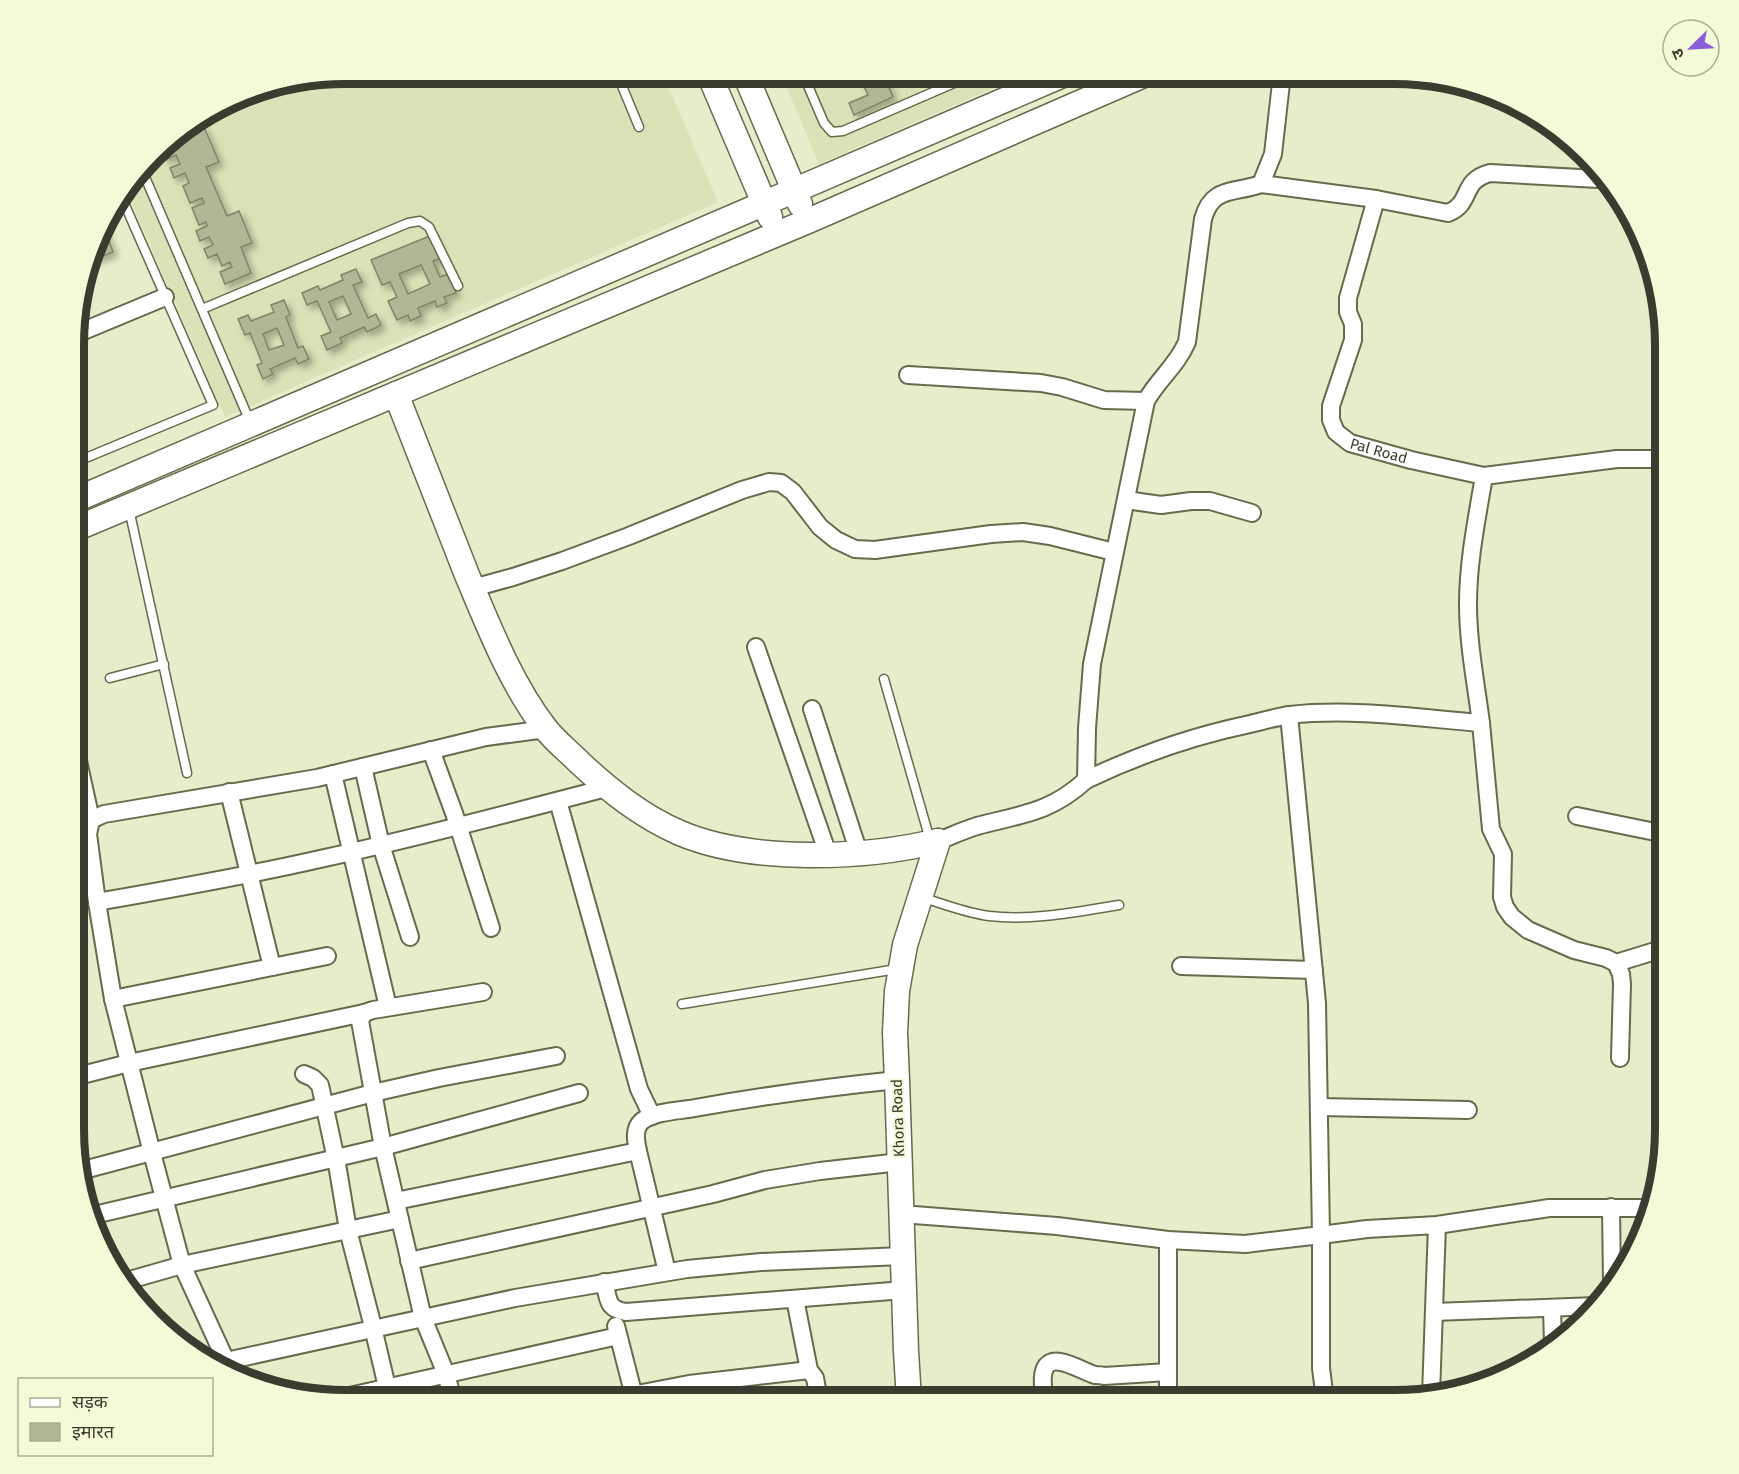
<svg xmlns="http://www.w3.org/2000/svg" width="1739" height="1474" font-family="'Fira Sans','Noto Sans Devanagari',sans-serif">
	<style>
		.built { fill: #dae2b8 }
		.building { fill: #b0b796; stroke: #7f8565; stroke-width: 1.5; fill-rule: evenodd; filter: url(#shadow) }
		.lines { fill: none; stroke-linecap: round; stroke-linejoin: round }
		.lane-casing { stroke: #656b4c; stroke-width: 11 }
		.street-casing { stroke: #656b4c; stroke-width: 20 }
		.secondary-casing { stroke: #656b4c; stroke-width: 27 }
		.lane { stroke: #fff; stroke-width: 8 }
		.street { stroke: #fff; stroke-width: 16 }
		.secondary { stroke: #fff; stroke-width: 24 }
		.labels { text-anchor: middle; stroke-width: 4.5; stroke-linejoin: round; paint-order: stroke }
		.street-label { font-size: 15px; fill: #3a3c2f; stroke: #f3fad7 }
		.rim { fill: none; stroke: #3a3c2f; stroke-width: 8 }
	</style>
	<defs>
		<filter id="shadow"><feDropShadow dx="4.5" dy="4.5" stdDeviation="3" flood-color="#0004"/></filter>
	</defs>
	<rect width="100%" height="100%" fill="#e6edca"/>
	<g class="built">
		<polygon points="345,74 663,74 718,202 225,417 126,190 166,141 258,88"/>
		<polygon points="781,74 1026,74 819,164"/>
	</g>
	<g class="building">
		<polygon points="858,74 883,74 893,97 854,115 849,103 868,95"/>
		<polygon points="190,127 192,131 204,127 219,162 206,167 227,216 239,211 252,243 241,247 251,273 225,284 220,272 232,267 230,262 222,266 217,254 208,258 204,249 213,245 209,237 200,241 196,231 207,226 206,222 199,225 192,208 204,203 202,198 190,203 183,186 189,183 185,173 174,178 170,168 180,164 176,155 166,160 162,151 172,146 170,140 165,142 166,141"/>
		<polygon points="104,227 113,252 93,260 93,259"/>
		<path d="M432 235 442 258 433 261 440 277 448 274 456 293 444 297 447 303 437 307 435 301 418 308 421 316 410 321 408 315 397 320 388 301 397 297 390 282 382 285 371 260ZM421 265 430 284 408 294 399 274Z"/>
		<path d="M356 269 362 282 353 285 368 318 376 314 381 325 367 332 364 327 340 338 342 343 327 350 321 336 331 332 317 301 307 305 302 293 318 286 320 290 343 280 341 275ZM343 296 351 314 337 320 329 302Z"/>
		<path d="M284 300 290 315 286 317 298 348 303 346 309 359 298 364 295 358 270 369 273 374 263 379 257 365 262 363 250 333 245 335 238 319 248 315 251 321 274 312 271 305ZM277 328 284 345 269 350 263 334Z"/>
	</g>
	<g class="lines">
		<g class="lane-casing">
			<g id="lane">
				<polyline points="617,74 639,127"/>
				<polyline points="803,74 824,123 832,132 843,131 975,74"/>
				<polyline points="378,75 381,74"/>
				<polyline points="142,170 251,424"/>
				<polyline points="202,309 408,223 420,221 429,227 458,286"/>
				<polyline points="76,462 213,405 121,196"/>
				<polyline points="129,509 187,773"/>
				<polyline points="110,678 164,664"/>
				<polyline points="884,679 930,840"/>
				<path d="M921 897C943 904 966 913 989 916 1032 921 1076 912 1119 905"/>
				<polyline points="682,1004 897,969"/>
			</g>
		</g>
		<g class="street-casing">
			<g id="street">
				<path d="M1261 184 1376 199 1448 213C1473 203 1460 181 1490 173L1598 179"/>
				<path id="s1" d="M1376 199 1348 298V312L1353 324V340L1331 406V420L1336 432 1350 443 1411 460 1484 476 1617 459H1665"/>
				<polyline points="76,334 165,297"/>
				<polyline points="908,375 1041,383 1062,387 1104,400 1146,401"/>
				<polyline points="1126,500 1161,505 1191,501 1210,501 1252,513"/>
				<polyline points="473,588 513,577 562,561 629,536 742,490 769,482 781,483 793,492 820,527 836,540 855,549 875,550 991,534 1023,532 1050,536 1114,552"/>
				<polyline points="1661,621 1665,598"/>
				<polyline points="756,647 828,854"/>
				<polyline points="812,709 859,853"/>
				<polyline points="1481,723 1491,829 1503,854 1502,897 1505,907 1512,917 1528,930 1574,950 1606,958 1616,963 1621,974 1622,984 1620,1058"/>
				<polyline points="75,747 91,820 88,834 97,902 113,999 152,1153 182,1265 232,1374"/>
				<polyline points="431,750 454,813 491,928"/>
				<polyline points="363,767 381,845 410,937"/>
				<polyline points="333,774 388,1007"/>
				<path d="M1086 780C1138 755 1193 736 1250 724 1263 721 1276 717 1290 715 1353 708 1418 718 1481 723 1476 684 1468 644 1468 604 1468 561 1477 518 1484 476"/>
				<polyline points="229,792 272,967"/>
				<polyline points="558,801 639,1089 652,1116"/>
				<polyline points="1577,816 1665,834"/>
				<polyline points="91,820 104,814 317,778 486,737 546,729"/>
				<path d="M938 841C951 836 964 830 977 826 1022 814 1050 813 1086 780L1087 728 1092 664 1146 401C1158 379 1176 367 1187 342L1203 219C1212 186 1233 194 1261 184L1273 154 1282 74"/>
				<path d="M97 902C171 889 246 876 320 859 416 838 511 813 606 788"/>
				<polyline points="1616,963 1665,948"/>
				<polyline points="1181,966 1314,970"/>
				<polyline points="113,999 327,956"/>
				<polyline points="304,1074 313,1078 320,1085 337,1164 348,1230 371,1319 387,1387"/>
				<polyline points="74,1077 129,1063 364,1013"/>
				<polyline points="1319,1107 1468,1110"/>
				<polyline points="80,1171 373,1093 439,1078 556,1056"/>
				<polyline points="396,1201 638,1151"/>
				<polyline points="1611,1207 1612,1282"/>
				<polyline points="901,1214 1057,1226 1168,1240 1245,1244 1321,1235 1317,1003 1289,715"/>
				<polyline points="90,1216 383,1147 579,1093"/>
				<polyline points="409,1261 713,1194 765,1180 820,1171 900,1162"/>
				<path d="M667 1272 638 1151C636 1141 633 1129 642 1121 656 1111 679 1111 695 1108 762 1096 829 1087 897 1080"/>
				<polyline points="126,1281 182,1265 400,1219"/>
				<path d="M604 1282C609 1299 606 1309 626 1312L904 1290"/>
				<polyline points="795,1299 809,1370 815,1378 819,1400"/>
				<polyline points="1552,1308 1553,1343"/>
				<polyline points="1434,1312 1596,1306"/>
				<polyline points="616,1326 635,1400"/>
				<polyline points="217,1363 515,1298 687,1269 761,1262 902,1256"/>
				<polyline points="1431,1395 1437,1225"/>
				<polyline points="336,1399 618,1336"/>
				<polyline points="453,1400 446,1374 423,1318 383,1147 360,1021 364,1013 373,1010 483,992"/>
				<polyline points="606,1400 689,1384 809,1370"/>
				<path d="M1044 1400C1044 1392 1041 1379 1044 1371 1050 1349 1083 1372 1095 1375 1098 1375 1101 1375 1104 1376L1168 1372"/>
				<polyline points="1168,1400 1168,1240"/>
				<polyline points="1325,1400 1321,1368 1321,1235 1367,1229 1437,1225 1549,1208 1650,1208"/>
			</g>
		</g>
		<g class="secondary-casing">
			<g id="secondary">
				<polyline points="709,74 770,217"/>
				<polyline points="745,74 800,204"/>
				<path d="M396 394C420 454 443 515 467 575 489 627 510 682 545 728 555 741 569 752 580 763 610 791 641 816 680 833 751 863 864 859 938 841"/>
				<polyline points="75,500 1065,74"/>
				<polyline points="75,529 808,221 1146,74"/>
				<polyline points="909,1400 906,1351 897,1080 895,1033 897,991 905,945 938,841"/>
			</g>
		</g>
		<use href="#lane" class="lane"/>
		<use href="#street" class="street"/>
		<use href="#secondary" class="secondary"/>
	</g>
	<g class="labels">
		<g class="street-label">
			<text dy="5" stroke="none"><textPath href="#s1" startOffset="290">Pal Road</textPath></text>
			<text transform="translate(898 1118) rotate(-92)" y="5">Khora Road</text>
		</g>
	</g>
	<path d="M0 0H1739V1474H0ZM345 84H1394A261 261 0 0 1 1655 345V1129A261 261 0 0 1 1394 1390H345A261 261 0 0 1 84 1129V345A261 261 0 0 1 345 84Z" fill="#f3fad7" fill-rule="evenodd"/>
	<path class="rim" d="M345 84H1394A261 261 0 0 1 1655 345V1129A261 261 0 0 1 1394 1390H345A261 261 0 0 1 84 1129V345A261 261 0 0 1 345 84Z"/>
	<rect x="18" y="1378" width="195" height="78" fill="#f3fad7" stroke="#a9ae94" stroke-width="1.5"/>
	<rect x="30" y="1398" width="30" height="9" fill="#ffffff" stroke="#a9ae94" stroke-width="1.5"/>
	<text x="72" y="1408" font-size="18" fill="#3a3c2f">सड़क</text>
	<rect x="30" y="1423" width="30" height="18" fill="#b0b796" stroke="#a9ae94" stroke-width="1.5"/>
	<text x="72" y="1438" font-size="18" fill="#3a3c2f">इमारत</text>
	<g transform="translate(1691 48) rotate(246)"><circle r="28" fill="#f3fad7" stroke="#a9ae94" stroke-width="1.5"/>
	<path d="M0-4.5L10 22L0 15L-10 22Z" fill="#8a5ed8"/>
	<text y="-9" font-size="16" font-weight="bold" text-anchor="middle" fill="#3a3c2f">उ</text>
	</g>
</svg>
